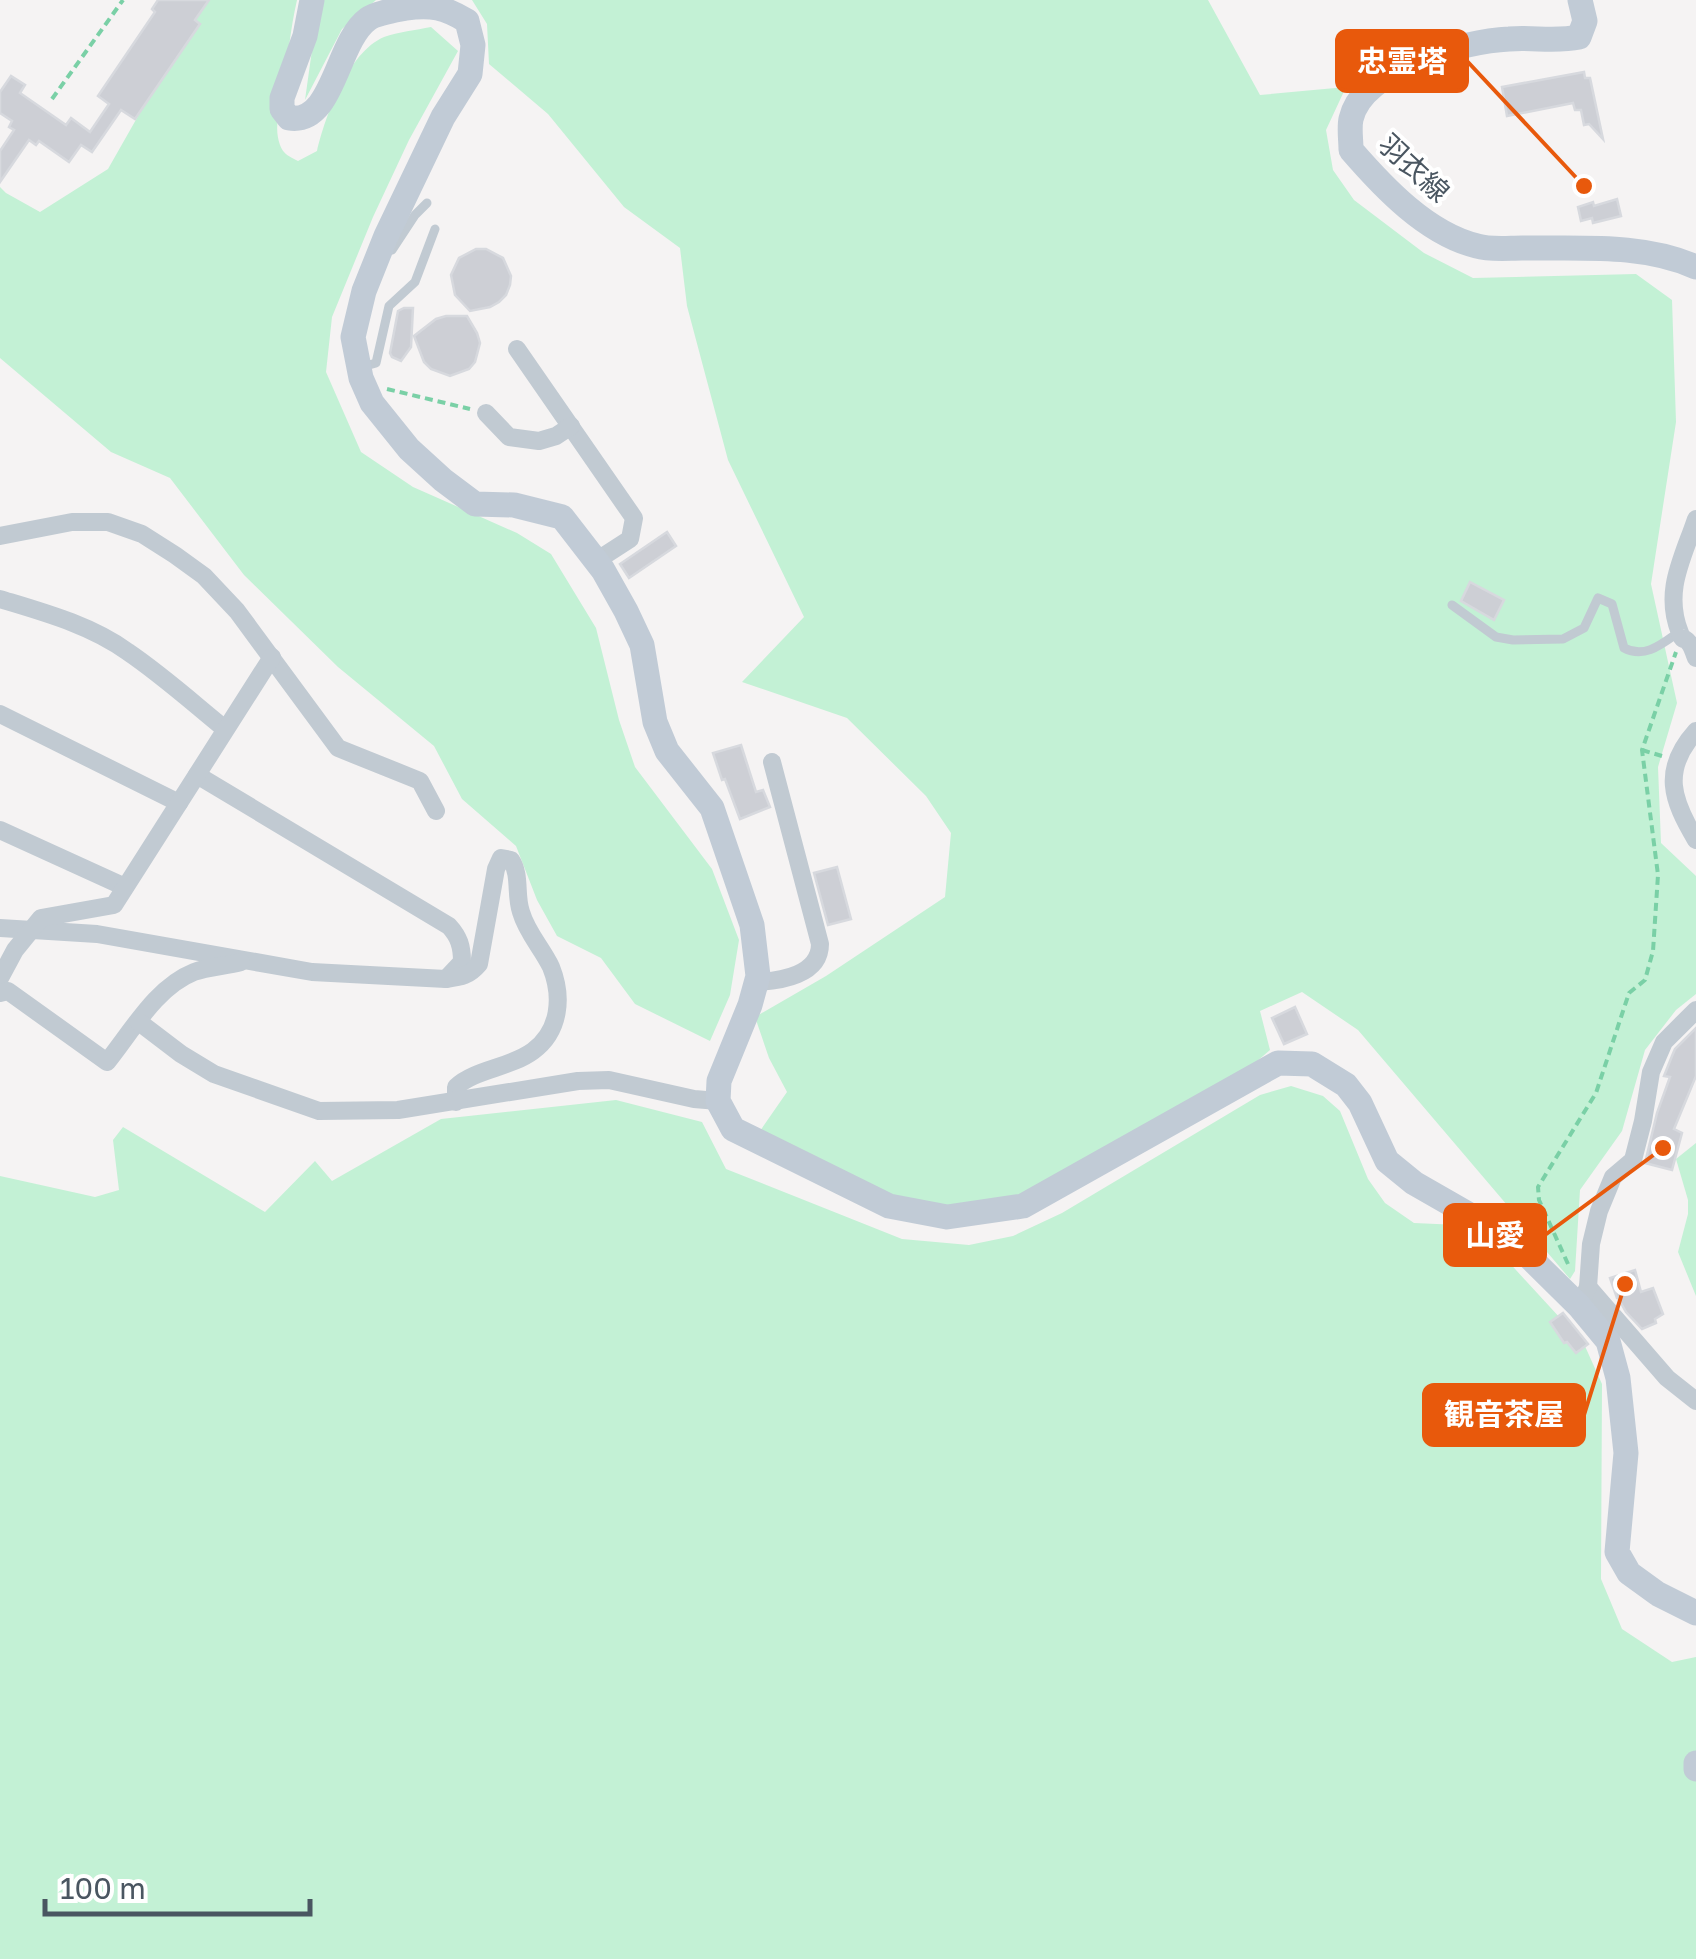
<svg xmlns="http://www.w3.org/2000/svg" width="1696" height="1959" font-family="'Golos Text','Noto Sans JP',sans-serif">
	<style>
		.green { fill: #c3f1d5 }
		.building { fill: #cdcfd5; stroke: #d7d9de; stroke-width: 2.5 }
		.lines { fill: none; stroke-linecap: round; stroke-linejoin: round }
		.path { stroke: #7ad0a6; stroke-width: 4; stroke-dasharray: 8 5; stroke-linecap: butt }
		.lane { stroke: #c1cad2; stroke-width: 9 }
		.street { stroke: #c1cad2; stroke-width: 18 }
		.secondary { stroke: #c1cbd6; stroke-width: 25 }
		.labels { text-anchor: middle; stroke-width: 8; stroke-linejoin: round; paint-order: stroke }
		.street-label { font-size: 28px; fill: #4a5661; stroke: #fff }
		.leader { fill: none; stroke: #e8590c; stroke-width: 4 }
		.callout-dot { fill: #e8590c; stroke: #fff; stroke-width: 4 }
		.callout { fill: #e8590c; stroke: #e8590c; stroke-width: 4 }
		.callout-label { font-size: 30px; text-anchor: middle; font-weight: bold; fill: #fff }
	</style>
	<rect width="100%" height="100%" fill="#f5f3f3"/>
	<g class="green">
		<path d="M209 0H297C290 30 288 59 283 89 281 107 273 126 280 145 283 154 290 157 298 161L317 151C325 117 348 52 384 37 398 32 416 30 431 27L458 51 409 140 373 217 332 317 326 372 361 452 413 487 517 533 551 554 596 628 619 720 635 767 712 869 739 940 730 995 710 1041 635 1004 601 958 557 936 537 900 516 846 462 799 434 746 338 667 244 575 170 478 111 452 0 358V187L6 193 40 212 108 169 192 21Z"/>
		<polygon points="319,0 376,0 342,29 305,100"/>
		<polygon points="472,0 1208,0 1260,95 1346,87 1326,130 1333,170 1354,200 1424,253 1473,278 1636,274 1672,300 1676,422 1651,584 1677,703 1658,767 1661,843 1696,876 1696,994 1676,1010 1645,1050 1622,1131 1580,1190 1575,1271 1570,1279 1358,1030 1302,992 1260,1011 1270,1050 1241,1075 1017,1206 889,1208 760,1131 787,1092 769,1058 755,1017 826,976 945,897 951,833 926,796 847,718 742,682 804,617 728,460 687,306 680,248 624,207 548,114 489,64 487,24"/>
		<polygon points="1291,1086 1323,1096 1340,1111 1368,1179 1385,1203 1414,1223 1459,1225 1493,1245 1584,1344 1602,1384 1601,1579 1622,1629 1672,1662 1696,1657 1696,1959 0,1959 0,1176 95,1197 119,1190 113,1140 123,1127 265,1212 315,1161 332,1181 441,1119 616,1100 702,1122 726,1169 902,1239 969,1245 1013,1236 1062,1213 1260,1095"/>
		<polygon points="1696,1143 1696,1296 1678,1252 1688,1214 1688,1200 1676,1159"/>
	</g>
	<g class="building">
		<polygon points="158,0 209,0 195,20 200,24 135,119 121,110 92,152 81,145 69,162 39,141 36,145 29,140 0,182 0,151 14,130 9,127 12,121 0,113 0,92 11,76 25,85 20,93 66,125 71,118 90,132 109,104 98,96 155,12 152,9"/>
		<polygon points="1584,72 1585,78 1590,78 1603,139 1589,124 1584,125 1581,110 1575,110 1573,103 1507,116 1502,87"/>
		<polygon points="1617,199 1621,216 1593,223 1592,218 1581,221 1578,207 1593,202 1594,206"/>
		<polygon points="476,249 486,249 503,258 511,276 510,285 506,295 499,302 490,307 470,311 455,295 451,275 459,258"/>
		<polygon points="404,308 413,308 411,347 401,361 392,357 390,353 398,311"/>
		<polygon points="446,316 467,316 477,333 480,343 475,362 469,369 450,376 431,369 424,362 414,336 436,319"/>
		<polygon points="667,532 676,546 629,578 620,564"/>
		<polygon points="1470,582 1504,600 1494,620 1461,601"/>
		<polygon points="741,745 756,792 763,790 770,807 740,819 725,779 722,780 713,753"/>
		<polygon points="837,867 851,919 828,925 814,873"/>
		<polygon points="1295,1007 1307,1034 1284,1044 1272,1018"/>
		<polygon points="1696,1028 1696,1076 1674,1129 1682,1133 1672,1170 1645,1163 1657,1113 1670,1077 1664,1076 1672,1056 1675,1049"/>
		<polygon points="1635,1270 1641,1292 1653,1288 1663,1314 1655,1319 1656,1323 1642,1329 1626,1312 1618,1298 1617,1298 1610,1278"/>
		<polygon points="1563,1313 1588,1344 1576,1353 1567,1342 1564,1343 1550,1322"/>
	</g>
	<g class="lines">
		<g class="path">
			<polyline points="52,99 123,0"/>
			<polyline points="387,389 470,409"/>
			<polyline points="1642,750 1662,756"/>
			<polyline points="1568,1264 1539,1200 1538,1187 1596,1093 1629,993 1645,980 1653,951 1658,875 1642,750 1676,652"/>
		</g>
		<g class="lane">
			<polyline points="392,250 415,215 427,203"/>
			<polyline points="362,367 376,363 389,306 415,282 435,229"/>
			<path d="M1452 605 1496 637 1513 640 1563 639 1584 628 1598 598 1612 604 1624 648C1645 659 1662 644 1679 632"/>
		</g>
		<g class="street">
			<polyline points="517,349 634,518 630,539 596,561"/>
			<polyline points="486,413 509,437 539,441 556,436 571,426"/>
			<path d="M1696 519C1683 558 1663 591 1680 633 1685 645 1681 633 1690 644 1693 648 1694 654 1696 658"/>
			<polyline points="0,536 72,522 108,522 142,534 175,555 204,576 237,611 338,748 420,781 436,811"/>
			<path d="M0 599C43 612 91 625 128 652 162 675 193 703 225 729"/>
			<polyline points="0,714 179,803"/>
			<path d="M1696 731C1661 770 1672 800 1696 840"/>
			<path d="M197 775 449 926C459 937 462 946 462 962L446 979"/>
			<polyline points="0,830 125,887"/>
			<path d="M0 928 97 934 312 972 446 979C461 977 469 976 479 964L496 869 501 858 511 860C521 875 515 895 521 912 527 933 542 948 551 967 563 997 560 1031 533 1051 510 1068 475 1069 456 1087V1102"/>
			<polyline points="0,978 15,950 41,918 114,905 272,657"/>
			<path d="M756 982C781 981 820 975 820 944L772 762"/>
			<path d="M0 993 8 991 107 1062C132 1031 156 987 194 972 207 967 226 966 241 962"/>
			<polyline points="139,1022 181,1054 214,1074 319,1111 398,1110 578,1081 609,1080 694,1099 718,1101"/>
			<polyline points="1588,1287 1667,1378 1696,1401"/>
			<polyline points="1579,1306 1588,1287 1591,1244 1599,1211 1613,1177 1633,1160 1643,1121 1651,1072 1664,1042 1696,1010"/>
		</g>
		<g class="secondary">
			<path d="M312 0 305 36 282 98V109L289 118C334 125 336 42 368 19 376 13 396 10 406 8 432 5 444 7 467 21L473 45 470 74 443 117 386 236 364 291 353 337 361 378 372 403 409 449 443 480 475 504 514 505 562 517 603 570 626 611 642 645 655 722 667 751 712 808 752 925 758 976 750 1005 719 1081 718 1101 733 1129 889 1206 947 1217 1023 1206 1278 1063 1312 1064 1346 1085 1360 1103 1387 1161 1414 1183 1510 1238 1579 1306 1608 1341 1618 1378 1626 1453 1617 1552 1629 1573 1658 1594 1696 1613"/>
			<path d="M1580 0 1585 21 1579 37C1556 42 1533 37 1509 39 1465 41 1362 68 1351 119 1349 128 1351 140 1351 150 1383 187 1427 234 1477 246 1490 250 1508 248 1522 248 1580 249 1642 243 1696 267"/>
			<polyline points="1696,1763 1696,1769"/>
		</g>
	</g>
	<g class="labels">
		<g class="street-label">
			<text transform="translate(1414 168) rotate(43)" y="10">羽衣線</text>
		</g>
	</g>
	<path class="leader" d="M1584 186L1467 61M1663 1148L1545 1235M1625 1284L1584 1415"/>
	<g class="callout-dot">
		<circle cx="1584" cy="186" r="10"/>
		<circle cx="1663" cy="1148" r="10"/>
		<circle cx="1625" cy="1284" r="10"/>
	</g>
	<g class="callout">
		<rect x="1337" y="31" width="130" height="60" rx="10"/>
		<rect x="1445" y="1205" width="100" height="60" rx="10"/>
		<rect x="1424" y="1385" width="160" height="60" rx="10"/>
	</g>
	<g class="callout-label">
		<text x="1402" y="72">忠霊塔</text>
		<text x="1495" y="1246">山愛</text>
		<text x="1504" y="1425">観音茶屋</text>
	</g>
	<path d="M45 1899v15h265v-15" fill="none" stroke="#4a5661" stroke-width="5"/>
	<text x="60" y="1899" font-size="30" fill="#4a5661" stroke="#ffffff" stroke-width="8" paint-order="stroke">100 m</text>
</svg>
